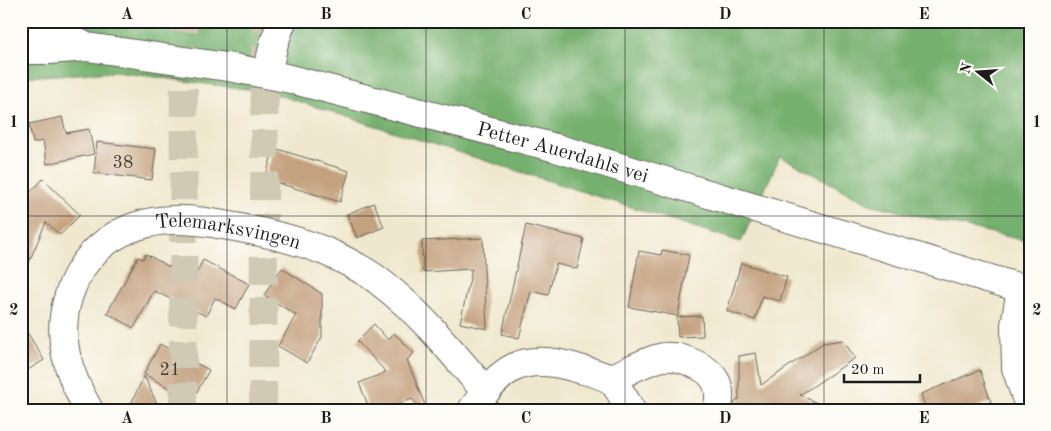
<svg xmlns="http://www.w3.org/2000/svg" width="1051" height="431" font-family="'Old Standard TT',serif">
	<style>
		.forest { fill: #76b06e; stroke: #496645 }
		.building { fill: #c4a280 }
		.lines { fill: none; stroke-linecap: round; stroke-linejoin: round }
		.highway-tunnel { stroke: #d0c9b3; stroke-width: 28; stroke-dasharray: 28 14; stroke-linecap: butt }
		.minor-casing { stroke: #66635a; stroke-width: 30 }
		.minor { stroke: #fff; stroke-width: 28 }
		.grid { fill: none; stroke: #1c1c1c; stroke-width: 1; stroke-opacity: 0.55 }
		.labels { text-anchor: middle; stroke-width: 4; stroke-linejoin: round; paint-order: stroke }
		.number-label { font-size: 18px; fill: #463e35 }
		.street-label { font-size: 20px; fill: #1c1c1c; stroke: #fdfcf7 }
		.neatline { fill: none; stroke: #1c1c1c; stroke-width: 2 }
		.grid-label { font-size: 16px; text-anchor: middle; font-weight: bold; fill: #1c1c1c }
	</style>
	<rect width="100%" height="100%" fill="#fdfcf7"/>
	<filter id="ink" filterUnits="userSpaceOnUse"><feTurbulence type="fractalNoise" baseFrequency=".02" numOctaves="2"/><feDisplacementMap in="SourceGraphic" scale="10" xChannelSelector="R" yChannelSelector="G"/><feConvolveMatrix kernelMatrix="1 2 1 2 8 2 1 2 1" color-interpolation-filters="sRGB"/></filter>
	<filter id="wash" filterUnits="userSpaceOnUse"><feTurbulence type="fractalNoise" baseFrequency=".0096" numOctaves="4" result="noise"/><feDisplacementMap in="SourceGraphic" scale="20" xChannelSelector="R" yChannelSelector="G"/><feGaussianBlur stdDeviation="1.12" result="paint"/><feColorMatrix in="noise" values="0 0 0 0 0 0 0 0 0 0 0 0 0 0 0 0 0 1.4 0 .05"/><feComposite in="paint" operator="in"/></filter>
	<g filter="url(#wash)">
		<rect width="100%" height="100%" fill="#f0e8ce"/>
		<polygon class="forest" points="21,21 1030,21 1030,242 869,204 780,156 741,242 269,92 116,72 21,77"/>
		<g id="blocks">
			<g class="building">
				<polygon points="62,117 66,133 89,129 94,154 47,164 43,141 33,143 29,124"/>
				<polygon points="97,142 156,149 152,180 94,173"/>
				<polygon points="274,148 349,171 340,202 265,179"/>
				<polygon points="43,179 80,215 60,235 46,222 21,281 21,202"/>
				<polygon points="374,203 384,227 357,238 347,214"/>
				<polygon points="526,225 584,239 577,269 556,264 548,295 531,291 519,338 502,334"/>
				<polygon points="483,238 484,269 487,329 460,323 472,269 423,272 422,241"/>
				<polygon points="662,250 689,255 678,316 629,307 639,251 661,255"/>
				<polygon points="146,254 193,280 203,260 249,284 236,309 215,298 206,316 154,291 134,328 107,313 138,257 143,259"/>
				<polygon points="741,263 787,277 780,301 762,296 755,320 727,311"/>
				<polygon points="282,268 322,294 322,337 307,363 278,346 296,315 264,295"/>
				<polygon points="702,316 703,336 678,337 677,317"/>
				<polygon points="21,322 44,360 21,374"/>
				<polygon points="374,324 388,340 394,333 414,353 407,360 427,410 422,410 412,399 401,403 404,410 370,410 359,383 386,372 357,341"/>
				<polygon points="843,340 855,358 800,395 832,410 734,410 734,403 739,399 739,356 756,353 761,385 823,343"/>
				<polygon points="160,344 209,370 192,401 144,374"/>
				<polygon points="980,370 991,402 968,410 926,410 921,394"/>
				<polygon points="144,376 160,410 128,410"/>
			</g>
		</g>
	</g>
	<g filter="url(#ink)">
		<use href="#blocks" fill-opacity="0" stroke="#66635a" stroke-width="1"/>
		<g class="lines">
			<g class="highway-tunnel">
				<polyline points="183,410 184,21"/>
				<polyline points="263,410 265,21"/>
			</g>
			<g class="minor-casing">
				<g id="minor">
					<polyline points="21,25 52,33 81,44"/>
					<path id="s1" d="M21 50H49L87 47 234 68 286 78 556 148 1030 291"/>
					<polyline points="267,74 274,43 282,21"/>
					<polyline points="1021,289 1015,325 1016,368 1030,409"/>
					<path d="M610 379C627 372 646 360 664 357 679 355 708 367 715 380 721 390 719 399 718 410"/>
					<path id="s2" d="M89 410C68 374 55 336 69 295 84 248 123 222 172 220 195 219 218 224 240 228 273 234 307 242 338 257 352 264 368 272 380 282 420 312 453 353 485 391"/>
					<path d="M472 410C502 367 522 352 576 368 586 371 599 373 609 379 616 383 626 402 631 410"/>
				</g>
			</g>
			<use href="#minor" class="minor"/>
		</g>
	</g>
	<path class="grid" d="M227 21V410M426 21V410M625 21V410M824 21V410M21 216H1030"/>
	<g class="labels">
		<g class="number-label">
			<text x="123" y="168">38</text>
			<text x="170" y="375">21</text>
		</g>
		<g class="street-label">
			<text dy="7" stroke="none"><textPath href="#s1" startOffset="554">Petter Auerdahls vei</textPath></text>
			<text dy="7" stroke="none"><textPath href="#s2" startOffset="314">Telemarksvingen</textPath></text>
		</g>
	</g>
	<rect width="1051" height="431" fill="none" stroke="#fdfcf7" stroke-width="55"/>
	<g transform="translate(978 72) rotate(287)" stroke="#fdfcf7" stroke-width="4" paint-order="stroke">
	<path d="M0-4L9 19L0 12L-9 19Z" fill="#1c1c1c"/>
	<text y="-8" font-size="14" font-weight="bold" text-anchor="middle" fill="#1c1c1c">N</text>
	</g>
	<path d="M844 374v8h76v-8" fill="none" stroke="#1c1c1c" stroke-width="2.5"/>
	<text x="851" y="374" font-size="15" fill="#1c1c1c" stroke="#fdfcf7" stroke-width="4" paint-order="stroke">20 m</text>
	<rect x="28" y="28" width="996" height="376" class="neatline"/>
	<g class="grid-label">
		<text x="127" y="19">A</text>
		<text x="326" y="19">B</text>
		<text x="526" y="19">C</text>
		<text x="725" y="19">D</text>
		<text x="924" y="19">E</text>
		<text x="14" y="127">1</text>
		<text x="1037" y="127">1</text>
		<text x="14" y="315">2</text>
		<text x="1037" y="315">2</text>
		<text x="127" y="423">A</text>
		<text x="326" y="423">B</text>
		<text x="526" y="423">C</text>
		<text x="725" y="423">D</text>
		<text x="924" y="423">E</text>
	</g>
</svg>
